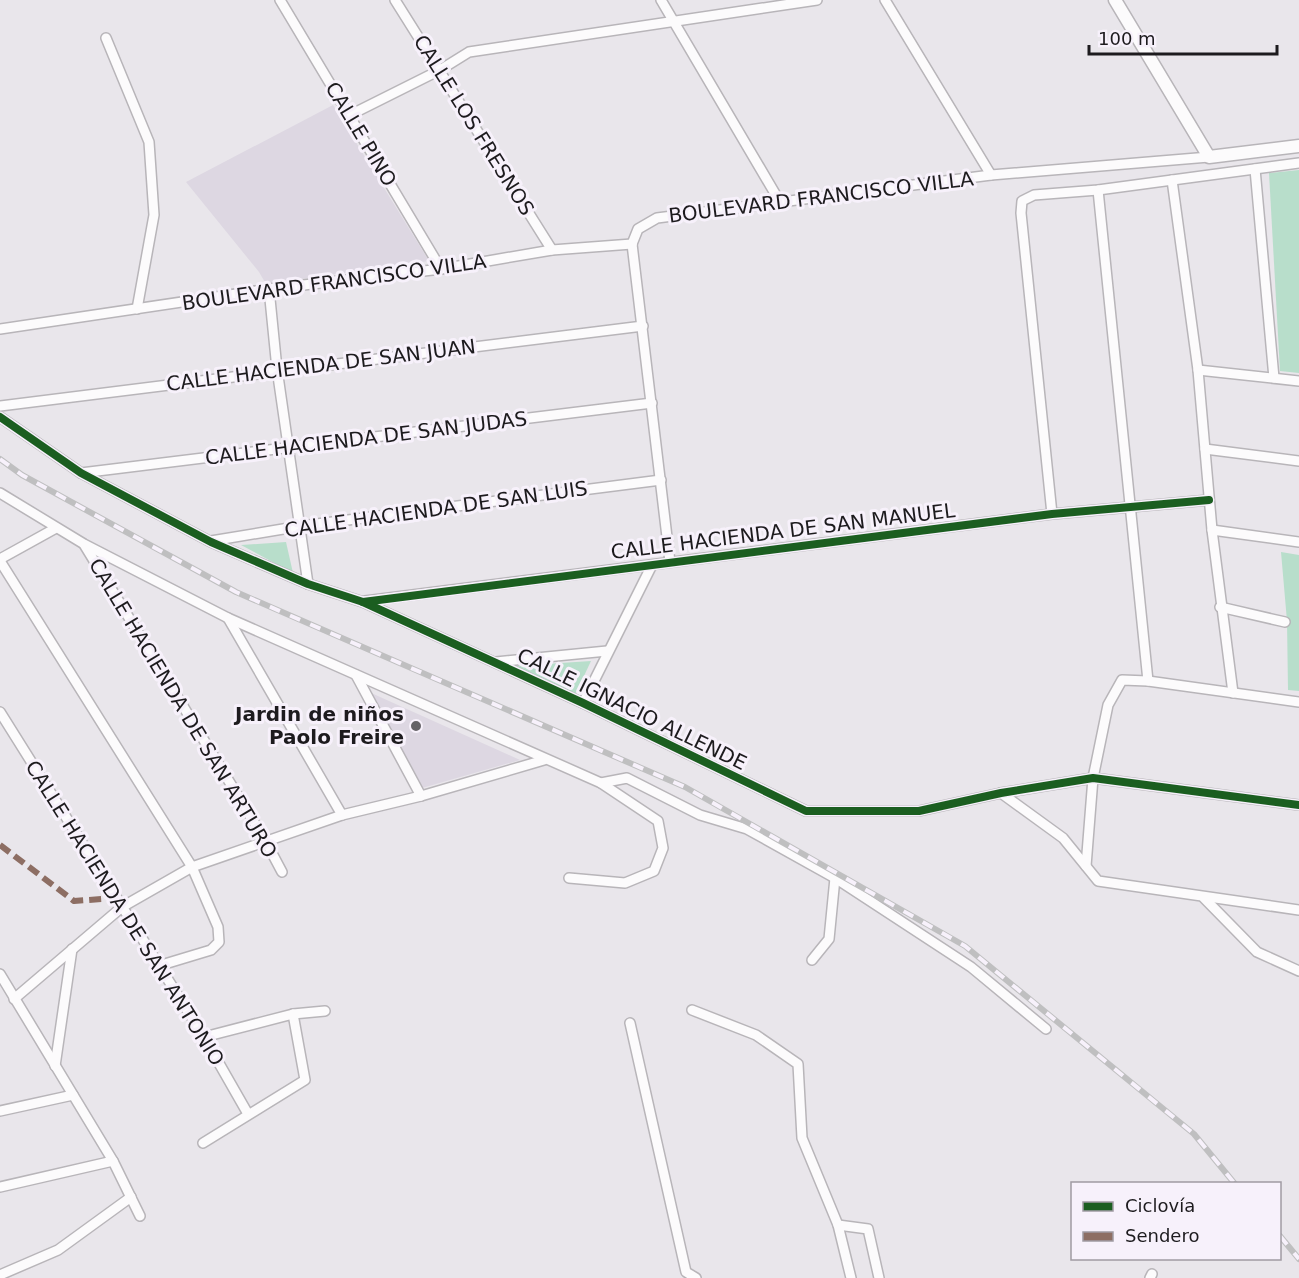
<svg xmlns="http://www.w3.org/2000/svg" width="1299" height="1278" font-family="'DejaVu Sans',sans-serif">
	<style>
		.built { fill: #ddd7e2 }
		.green { fill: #b8decb }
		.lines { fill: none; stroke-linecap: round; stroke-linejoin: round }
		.minor-casing { stroke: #b8b5b9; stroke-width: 12 }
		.tertiary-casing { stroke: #b8b5b9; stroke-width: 15 }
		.minor { stroke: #fcfbfc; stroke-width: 9 }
		.tertiary { stroke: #fcfbfc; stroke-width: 12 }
		.rail-casing { stroke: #bfbfc0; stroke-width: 6 }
		.rail { stroke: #f7f1fb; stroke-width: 4; stroke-dasharray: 11; stroke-linecap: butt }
		.quiet { stroke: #8d6e63; stroke-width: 6; stroke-dasharray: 12 6; stroke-linecap: butt }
		.cycleway-casing { stroke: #f7f1fb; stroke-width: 11 }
		.cycleway { stroke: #1b5e20; stroke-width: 8 }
		.poi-dot { fill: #646266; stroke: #f7f1fb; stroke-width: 2 }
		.labels { text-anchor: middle; stroke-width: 6; stroke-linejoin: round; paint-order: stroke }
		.street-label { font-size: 20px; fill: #1d1b1e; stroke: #f7f1fb }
		.poi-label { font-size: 20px; font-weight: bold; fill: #1d1b1e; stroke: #f7f1fb; text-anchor: end }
	</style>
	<rect width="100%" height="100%" fill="#e9e6eb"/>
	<g class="built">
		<polygon points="333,105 429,261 266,284 259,272 186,182"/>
		<polygon points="369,692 520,760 422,788"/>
	</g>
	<g class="green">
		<polygon points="1299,170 1299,373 1280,371 1269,173"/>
		<polygon points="286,542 293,573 241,545"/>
		<polygon points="1281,552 1299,555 1299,691 1288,690 1287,621"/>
		<polygon points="591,661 575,695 515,666"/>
	</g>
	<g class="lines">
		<g class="minor-casing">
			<g id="minor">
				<polyline points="280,0 441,269"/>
				<polyline points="395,0 552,250"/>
				<polyline points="661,0 780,202"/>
				<polyline points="885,0 991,175"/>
				<polyline points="106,38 149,142 154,215 137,309"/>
				<polyline points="350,115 440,70 469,52 817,0"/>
				<polyline points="1255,169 1274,378"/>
				<polyline points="1172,180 1198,370 1212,530 1233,693"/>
				<polyline points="1098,190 1148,681"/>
				<polyline points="632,244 638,229 657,218 991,175 1209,157"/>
				<polyline points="632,244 670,562"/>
				<polyline points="269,289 277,369 308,584"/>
				<polyline points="0,329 269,289 441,269 552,250 632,244"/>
				<polyline points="1198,370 1299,381"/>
				<polyline points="0,406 643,326"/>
				<polyline points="0,417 81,473 211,542 308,584 363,602 583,703 806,811 919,811 1001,793 1093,778 1299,805"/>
				<polyline points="1205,449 1299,461"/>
				<polyline points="81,473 652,403"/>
				<polyline points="0,493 84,544 228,618 601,783 658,821 663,848 654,871 625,883 569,878"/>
				<polyline points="1052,514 1021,213 1022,201 1034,195 1098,190 1299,163"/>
				<polyline points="1212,530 1299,542"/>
				<polyline points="211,541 301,526 661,480"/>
				<polyline points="85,546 265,840 282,872"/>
				<polyline points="0,559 56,528"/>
				<polyline points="0,561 192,867 218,927 219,942 211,950 158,966"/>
				<polyline points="365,601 1052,514 1209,500"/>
				<polyline points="1220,607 1285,622"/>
				<polyline points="228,618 342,815"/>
				<polyline points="496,662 607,651"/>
				<polyline points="356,675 421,796"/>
				<polyline points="583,703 652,565"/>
				<polyline points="0,712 204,1037 248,1114"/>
				<polyline points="601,783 627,778 700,815 747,829 835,878 971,967 1046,1029"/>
				<polyline points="1001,793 1063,838 1098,881 1299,910"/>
				<polyline points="1086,866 1093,778 1108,705 1122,680 1148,681 1299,702"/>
				<polyline points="1204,898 1257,952 1299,971"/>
				<polyline points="812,960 829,939 835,878"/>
				<polyline points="0,974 113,1161 140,1216"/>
				<polyline points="14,999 122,907 192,867 342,815 421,796 544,760"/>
				<polyline points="692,1010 756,1035 798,1064 802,1138 838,1225 851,1278"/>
				<polyline points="630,1023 686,1272 696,1278"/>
				<polyline points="204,1037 293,1014 325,1011"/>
				<polyline points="55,1066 72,949"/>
				<polyline points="0,1111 73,1095"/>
				<polyline points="203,1143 305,1080 293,1014"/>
				<polyline points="0,1187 113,1161"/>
				<polyline points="838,1225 868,1229 879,1278"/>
				<polyline points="0,1275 58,1250 131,1197"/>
				<polyline points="1150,1278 1152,1274"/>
			</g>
		</g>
		<g class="tertiary-casing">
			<polyline id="tertiary" points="1115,0 1209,157 1299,146"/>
		</g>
		<use href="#minor" class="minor"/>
		<use href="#tertiary" class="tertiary"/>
		<g class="rail-casing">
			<g id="rail">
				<polyline points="0,459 22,475 236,592 685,787 965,946 1194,1134 1235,1184"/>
				<polyline points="1280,1236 1299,1259"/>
			</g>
		</g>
		<use href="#rail" class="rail"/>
		<polyline class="quiet" points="0,845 74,901 116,898"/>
		<g class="cycleway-casing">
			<g id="cycleway">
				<polyline points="0,417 81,473 211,542 308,584 363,602 583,703 806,811 919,811 1001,793 1093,778 1299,805"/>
				<polyline points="363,602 1052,514 1209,500"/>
			</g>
		</g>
		<use href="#cycleway" class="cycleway"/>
	</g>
	<circle class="poi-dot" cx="416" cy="726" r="6"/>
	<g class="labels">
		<g class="street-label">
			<text transform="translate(474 125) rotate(58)" y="7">CALLE LOS FRESNOS</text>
			<text transform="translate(361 134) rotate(59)" y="7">CALLE PINO</text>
			<text transform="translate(821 197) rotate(-7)" y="7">BOULEVARD FRANCISCO VILLA</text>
			<text transform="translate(334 282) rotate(-8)" y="7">BOULEVARD FRANCISCO VILLA</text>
			<text transform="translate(321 365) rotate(-7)" y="7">CALLE HACIENDA DE SAN JUAN</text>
			<text transform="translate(366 438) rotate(-7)" y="7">CALLE HACIENDA DE SAN JUDAS</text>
			<text transform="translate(436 509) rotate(-8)" y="7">CALLE HACIENDA DE SAN LUIS</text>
			<text transform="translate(783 531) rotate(-7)" y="7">CALLE HACIENDA DE SAN MANUEL</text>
			<text transform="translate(183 708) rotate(59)" y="7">CALLE HACIENDA DE SAN ARTURO</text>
			<text transform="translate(632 709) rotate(26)" y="7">CALLE IGNACIO ALLENDE</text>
			<text transform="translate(125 913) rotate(58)" y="7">CALLE HACIENDA DE SAN ANTONIO</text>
		</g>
		<g class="poi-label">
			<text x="404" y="721">Jardin de niños<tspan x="404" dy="23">Paolo Freire</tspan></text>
		</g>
	</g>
	<rect x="1071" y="1182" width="210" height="78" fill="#f7f1fb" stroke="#a09ba3" stroke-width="1.5"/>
	<rect x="1083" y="1202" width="30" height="9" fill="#1b5e20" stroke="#a09ba3" stroke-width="1.5"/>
	<text x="1125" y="1212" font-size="18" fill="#1d1b1e">Ciclovía</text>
	<rect x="1083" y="1232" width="30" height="9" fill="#8d6e63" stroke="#a09ba3" stroke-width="1.5"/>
	<text x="1125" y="1242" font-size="18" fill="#1d1b1e">Sendero</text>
	<path d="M1089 45v9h188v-9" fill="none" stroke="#1d1b1e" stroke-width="3"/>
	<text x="1098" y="45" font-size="18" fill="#1d1b1e" stroke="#f7f1fb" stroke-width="4.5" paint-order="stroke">100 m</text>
</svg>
